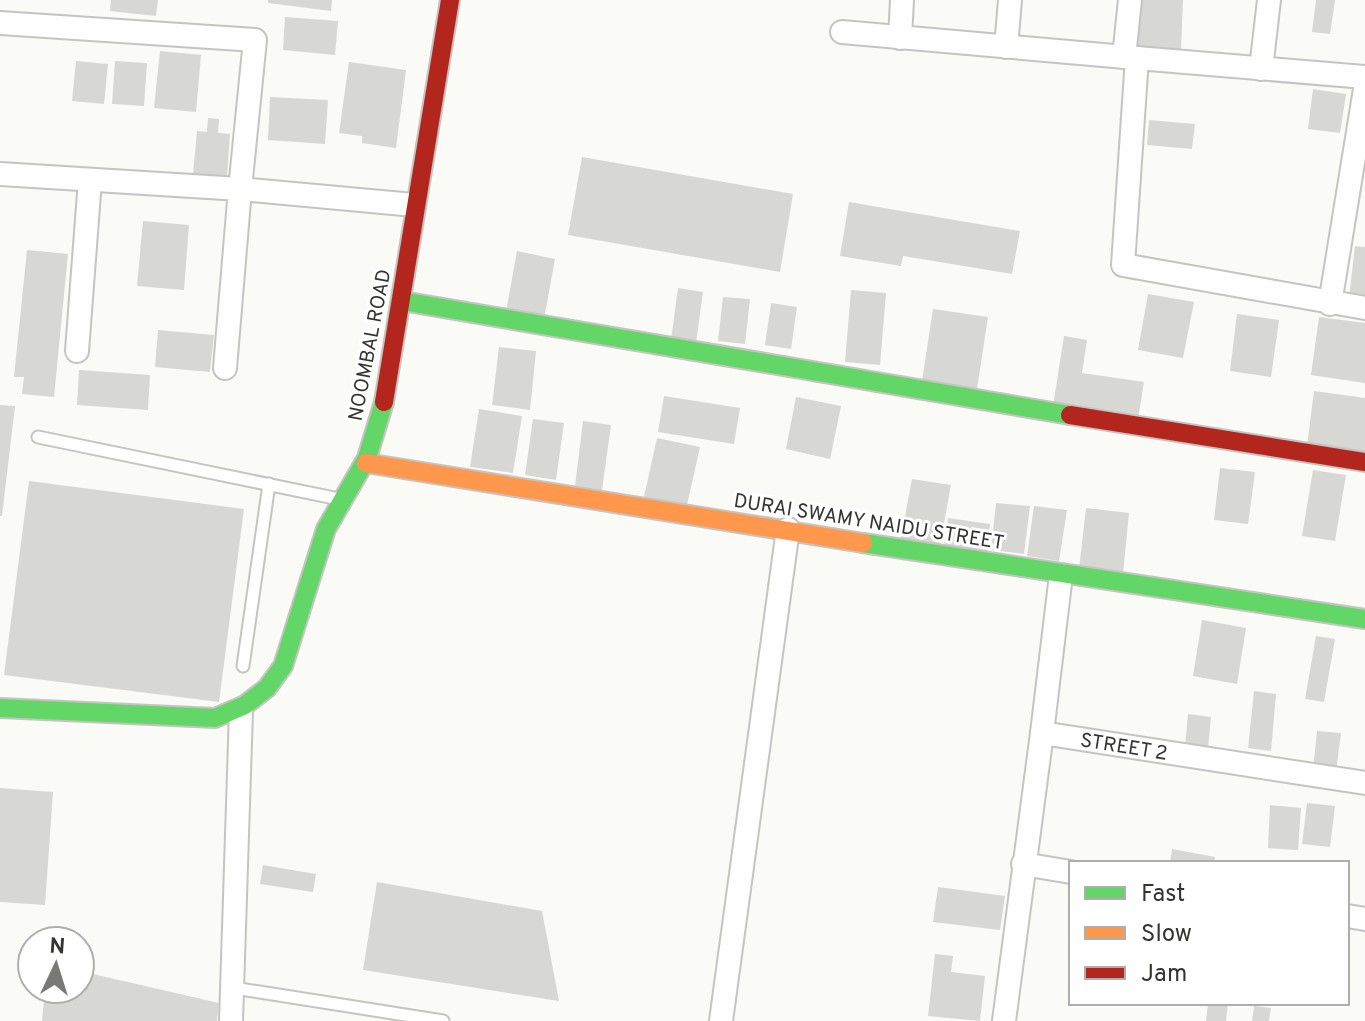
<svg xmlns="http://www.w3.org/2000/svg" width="1365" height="1021" font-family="Overpass,sans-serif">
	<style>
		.building { fill: #d7d7d4 }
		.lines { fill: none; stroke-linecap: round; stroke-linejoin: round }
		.lane-casing { stroke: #c5c4c1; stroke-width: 15 }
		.street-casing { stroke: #c5c4c1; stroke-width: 26 }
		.fast-casing { stroke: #c5c4c1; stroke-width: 22 }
		.slow-casing { stroke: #c5c4c1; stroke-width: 22 }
		.jam-casing { stroke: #c5c4c1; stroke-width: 22 }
		.lane { stroke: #fefefe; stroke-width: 11 }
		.street { stroke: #fefefe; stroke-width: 22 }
		.fast { stroke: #63d668; stroke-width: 18 }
		.slow { stroke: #ff974d; stroke-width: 18 }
		.jam { stroke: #b3261e; stroke-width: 18 }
		.labels { text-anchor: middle; stroke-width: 6; stroke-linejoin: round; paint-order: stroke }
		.street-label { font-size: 20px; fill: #343431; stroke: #fff }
	</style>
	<rect width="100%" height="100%" fill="#fafaf6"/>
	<g class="building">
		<polygon points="111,0 158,0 156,16 110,11"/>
		<polygon points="268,0 332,0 331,11 268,3"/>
		<polygon points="1138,0 1183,0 1181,50 1135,47"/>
		<polygon points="1316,0 1335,0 1330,34 1312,32"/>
		<polygon points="285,17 338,21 335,55 283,50"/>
		<polygon points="160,51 201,55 196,112 154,108"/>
		<polygon points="76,61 108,64 104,104 72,101"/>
		<polygon points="115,61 147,63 144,106 112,104"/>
		<polygon points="349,62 406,70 396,148 362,143 362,136 339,133"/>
		<polygon points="1313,89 1346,94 1340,133 1308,129"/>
		<polygon points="270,97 328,100 325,144 268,140"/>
		<polygon points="208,118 219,119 218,133 230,134 227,177 193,174 197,131 207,132"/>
		<polygon points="1149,120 1195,124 1192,149 1147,145"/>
		<polygon points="582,157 793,194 780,272 568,235"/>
		<polygon points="849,202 1020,231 1012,274 903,256 901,266 840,256"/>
		<polygon points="143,221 189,225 184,290 137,286"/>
		<polygon points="1355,246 1365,247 1365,299 1349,297"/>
		<polygon points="27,250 68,254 54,397 22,394 24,377 14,377"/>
		<polygon points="517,251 555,259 544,319 506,312"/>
		<polygon points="678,288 703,292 696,343 671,340"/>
		<polygon points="851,290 886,293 880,365 845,362"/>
		<polygon points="1148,294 1194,302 1183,358 1138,350"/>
		<polygon points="723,297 750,299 745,344 718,341"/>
		<polygon points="771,303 797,307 791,349 765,345"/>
		<polygon points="933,309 988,317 977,389 922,381"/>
		<polygon points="1237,314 1279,320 1271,377 1230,371"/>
		<polygon points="1319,317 1365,323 1365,383 1311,375"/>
		<polygon points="158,330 214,335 210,372 155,367"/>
		<polygon points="1064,336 1087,340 1082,373 1144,382 1138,419 1053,406"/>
		<polygon points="499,347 536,351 530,410 492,405"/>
		<polygon points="79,370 150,375 148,410 77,405"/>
		<polygon points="1314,391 1365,398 1365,453 1307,446"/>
		<polygon points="664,396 740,408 734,444 658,432"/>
		<polygon points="796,397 841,406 830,459 786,449"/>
		<polygon points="0,405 15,406 2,516 0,516"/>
		<polygon points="479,409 522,416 513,473 470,467"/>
		<polygon points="533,419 564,423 556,480 525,475"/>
		<polygon points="583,421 611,425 602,490 575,486"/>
		<polygon points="657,438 700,447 687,505 644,497"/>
		<polygon points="1220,468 1255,472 1248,524 1214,520"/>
		<polygon points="1313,470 1346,475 1335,541 1302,536"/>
		<polygon points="912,479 951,485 940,545 901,538"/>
		<polygon points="29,481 244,509 219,702 4,675"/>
		<polygon points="996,503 1030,506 1024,554 991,550"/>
		<polygon points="1034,506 1067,510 1059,561 1027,556"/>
		<polygon points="1086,508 1129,513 1123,574 1079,569"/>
		<polygon points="948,518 990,524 987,552 944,547"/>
		<polygon points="1202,620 1246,628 1237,684 1193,676"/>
		<polygon points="1316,636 1335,639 1324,702 1305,699"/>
		<polygon points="1254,691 1276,694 1271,751 1248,748"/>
		<polygon points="1188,714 1211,717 1208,749 1185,746"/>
		<polygon points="1317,731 1341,733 1336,772 1313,770"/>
		<polygon points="0,788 53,792 45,905 0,902"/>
		<polygon points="1307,803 1335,806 1330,847 1302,844"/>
		<polygon points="1270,805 1301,808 1298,850 1268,848"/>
		<polygon points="1172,849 1215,857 1214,863 1170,863"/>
		<polygon points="263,865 316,874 313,892 260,884"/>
		<polygon points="377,882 542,911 559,1001 363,970"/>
		<polygon points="938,887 1005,896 1000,930 933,922"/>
		<polygon points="935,954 953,956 951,972 985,976 980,1021 928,1016"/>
		<polygon points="80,971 219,1003 217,1021 42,1021 45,989 80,989"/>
		<polygon points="1208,1003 1228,1003 1226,1021 1206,1021"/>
		<polygon points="1254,1006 1271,1008 1269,1021 1252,1021"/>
	</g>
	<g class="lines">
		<g class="lane-casing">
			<g id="lane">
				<polyline points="38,437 339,499"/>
				<polyline points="243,666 269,484"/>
				<polyline points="234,988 443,1021"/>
			</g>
		</g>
		<g class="street-casing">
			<g id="street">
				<polyline points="0,23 255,40 240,189 414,205"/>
				<polyline points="842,32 1137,58"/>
				<polyline points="900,38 902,0"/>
				<polyline points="1006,47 1010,0"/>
				<polyline points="1124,57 1130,0"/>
				<polyline points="1261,69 1269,0"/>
				<polyline points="1365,77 1137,58 1123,265 1365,308"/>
				<polyline points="0,174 240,189 225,368"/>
				<polyline points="1330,304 1365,89"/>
				<polyline points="77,351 90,180"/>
				<polyline points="1061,575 1042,733 1365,783"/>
				<polyline points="1023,864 1071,872"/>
				<polyline points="1347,916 1365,919"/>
				<polyline points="231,1021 241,711"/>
				<polyline points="721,1021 788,529"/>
				<polyline points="1004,1021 1042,733"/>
			</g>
		</g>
		<g class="fast-casing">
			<g id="fast">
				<polyline points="402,301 1070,415"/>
				<polyline points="863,543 1365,619"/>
				<polyline points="0,708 215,718 245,705 267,688 283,666 326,529 367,458 384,402"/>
			</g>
		</g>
		<g class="slow-casing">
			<polyline id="slow" points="366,463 863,543"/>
		</g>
		<g class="jam-casing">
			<g id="jam">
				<polyline points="384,402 450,0"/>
				<polyline points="1070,415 1365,462"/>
			</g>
		</g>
		<use href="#lane" class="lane"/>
		<use href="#street" class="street"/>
		<use href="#fast" class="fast"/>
		<use href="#slow" class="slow"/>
		<use href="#jam" class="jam"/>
	</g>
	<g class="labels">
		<g class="street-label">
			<text transform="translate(369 345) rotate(-79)" y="7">NOOMBAL ROAD</text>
			<text transform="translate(869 521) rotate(9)" y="7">DURAI SWAMY NAIDU STREET</text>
			<text transform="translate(1124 746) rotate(9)" y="7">STREET 2</text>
		</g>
	</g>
	<rect x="1069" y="861" width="280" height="144" fill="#ffffff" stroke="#aeaead" stroke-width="2"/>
	<rect x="1085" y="887" width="40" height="12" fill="#63d668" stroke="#aeaead" stroke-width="2"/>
	<text x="1141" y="901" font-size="24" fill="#343431">Fast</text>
	<rect x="1085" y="927" width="40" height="12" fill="#ff974d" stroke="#aeaead" stroke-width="2"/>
	<text x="1141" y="941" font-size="24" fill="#343431">Slow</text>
	<rect x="1085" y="967" width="40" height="12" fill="#b3261e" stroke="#aeaead" stroke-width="2"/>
	<text x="1141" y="981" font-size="24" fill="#343431">Jam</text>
	<g transform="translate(56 965) rotate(4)"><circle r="38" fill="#ffffff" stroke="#aeaead" stroke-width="2"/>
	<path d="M0-6L14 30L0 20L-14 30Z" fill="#797976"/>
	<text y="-12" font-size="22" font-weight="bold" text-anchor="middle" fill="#343431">N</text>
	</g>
</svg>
